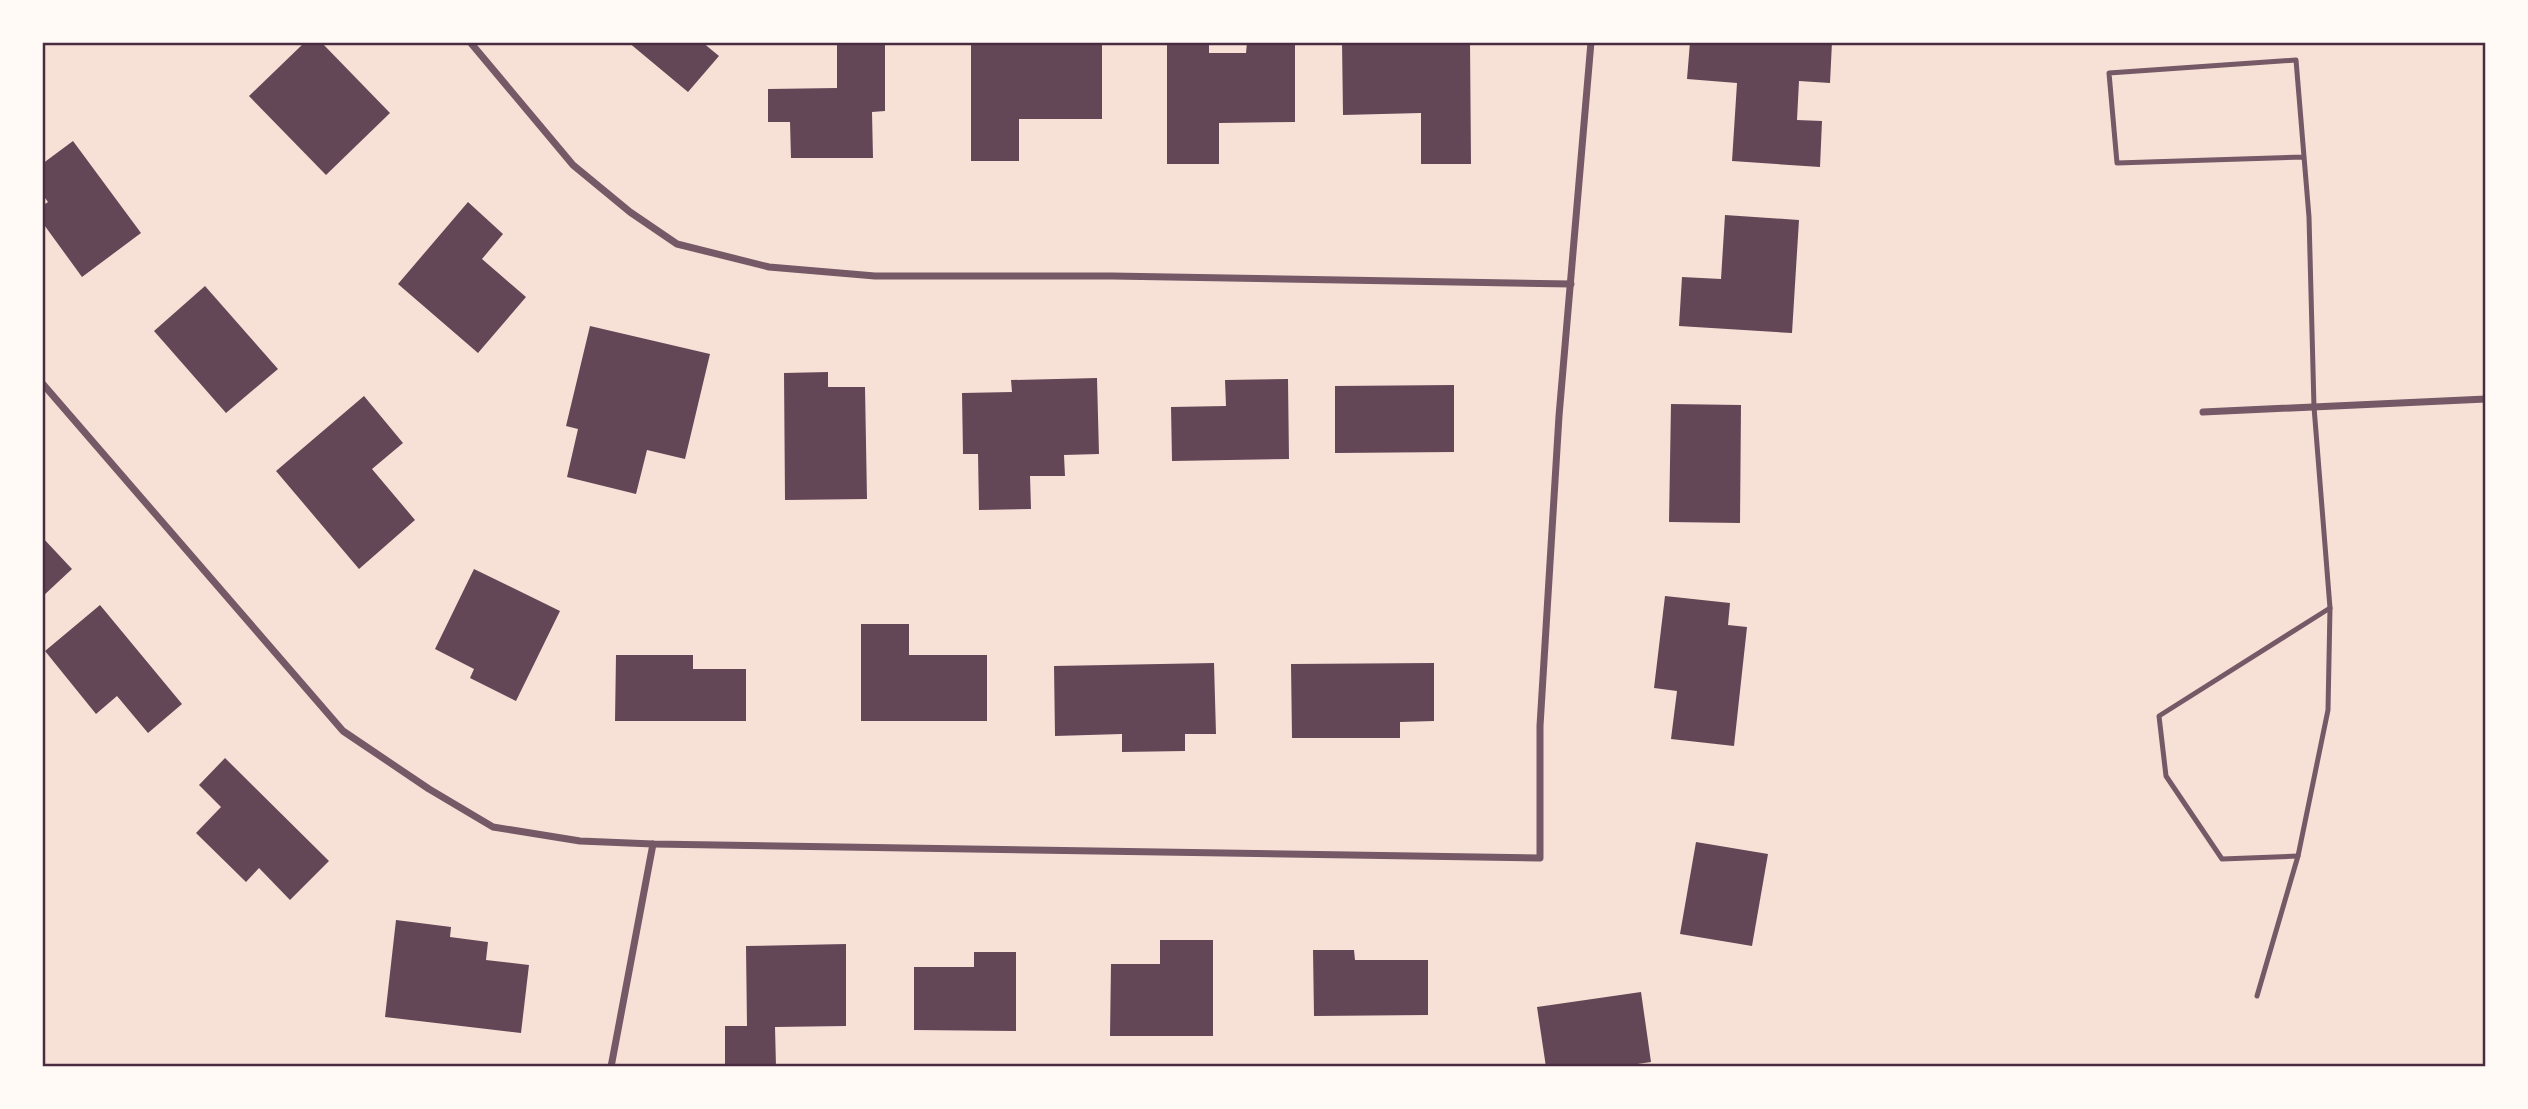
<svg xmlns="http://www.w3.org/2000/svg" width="2528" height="1109" font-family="Lato,sans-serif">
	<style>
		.building { fill: #644757 }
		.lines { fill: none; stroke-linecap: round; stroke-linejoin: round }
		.service { stroke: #755966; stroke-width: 5 }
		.minor { stroke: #755966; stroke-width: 7 }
		.neatline { fill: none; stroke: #4a2c40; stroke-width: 2.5 }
	</style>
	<rect width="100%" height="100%" fill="#f7e1d7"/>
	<g class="building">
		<polygon points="305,42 321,42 390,113 326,175 249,96"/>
		<polygon points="628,42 702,42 719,56 688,92"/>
		<polygon points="837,42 885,42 885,111 872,112 873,158 791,158 790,122 768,122 768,89 837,88"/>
		<polygon points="1102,42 1102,119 1019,119 1019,161 971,161 971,43"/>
		<polygon points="1167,42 1209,42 1209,53 1246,53 1247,42 1295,42 1295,122 1219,123 1219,164 1167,164"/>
		<polygon points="1342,42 1470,42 1471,164 1421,164 1421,113 1343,115"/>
		<polygon points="1690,42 1832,42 1830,83 1799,81 1797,120 1822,121 1820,167 1732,161 1737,83 1687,79"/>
		<polygon points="73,141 141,233 82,277 42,222 42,206 48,202 42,194 42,164"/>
		<polygon points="468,202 503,234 482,259 526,297 478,353 398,284"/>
		<polygon points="1725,215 1799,220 1792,333 1679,326 1682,277 1721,279"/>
		<polygon points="205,286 278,369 226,413 154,331"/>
		<polygon points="590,326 710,354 685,459 647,450 636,494 567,477 578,429 566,426"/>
		<polygon points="828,372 828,387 865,387 867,499 785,500 784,373"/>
		<polygon points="1097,378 1099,454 1064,455 1065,476 1030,476 1031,509 979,510 978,454 963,454 962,393 1012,392 1011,380"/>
		<polygon points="1288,379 1289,459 1172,461 1171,407 1226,406 1225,380"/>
		<polygon points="1454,385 1454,452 1335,453 1335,386"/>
		<polygon points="364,396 403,443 372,469 415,520 359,569 276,471"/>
		<polygon points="1671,404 1741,405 1740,523 1669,522"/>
		<polygon points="42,537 72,569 42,597"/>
		<polygon points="474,569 560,611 516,701 470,678 474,669 435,649"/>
		<polygon points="1665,596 1730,603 1728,625 1747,627 1734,746 1671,739 1677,691 1654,688"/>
		<polygon points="100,605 182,704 148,733 117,696 96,714 45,651"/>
		<polygon points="861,624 909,624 909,655 987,655 987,721 861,721"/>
		<polygon points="616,655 693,655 693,669 746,669 746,721 615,721"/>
		<polygon points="1214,663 1216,734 1185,734 1185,751 1122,752 1122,734 1055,736 1054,666"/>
		<polygon points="1434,663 1434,721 1400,722 1400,738 1292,738 1291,664"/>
		<polygon points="225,758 329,861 290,900 259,868 246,882 196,833 221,807 199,785"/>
		<polygon points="1696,842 1768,854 1752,946 1680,934"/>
		<polygon points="396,920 451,927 450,937 488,942 486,960 529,965 521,1033 385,1017"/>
		<polygon points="1160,940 1213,940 1213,1036 1110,1036 1111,964 1160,964"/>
		<polygon points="846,944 846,1026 775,1027 776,1067 725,1067 725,1026 747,1026 746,946"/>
		<polygon points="1313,950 1354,950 1355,960 1428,960 1428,1015 1314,1016"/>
		<polygon points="974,952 1016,952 1016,1031 914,1030 914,967 974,967"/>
		<polygon points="1641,992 1651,1062 1617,1067 1546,1067 1537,1007"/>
	</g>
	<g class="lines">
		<g class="service">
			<polyline points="2298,856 2222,859 2166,776 2159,716 2330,608"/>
			<polyline points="2257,996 2298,856 2328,710 2330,608 2314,407 2309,217 2296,60 2109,73 2117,163 2304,157"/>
		</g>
		<g class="minor">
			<polyline points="470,42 573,165 630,212 677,244 769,267 875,276 1112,276 1571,284"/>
			<polyline points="42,383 343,731 429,789 493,827 580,841 653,844 1540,858 1540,726 1559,416 1591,42"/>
			<polyline points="2203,412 2486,399"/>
			<polyline points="611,1067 653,844"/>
		</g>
	</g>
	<rect width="2528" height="1109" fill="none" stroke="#fffaf5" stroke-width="88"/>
	<rect x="44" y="44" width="2440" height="1021" class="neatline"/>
</svg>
